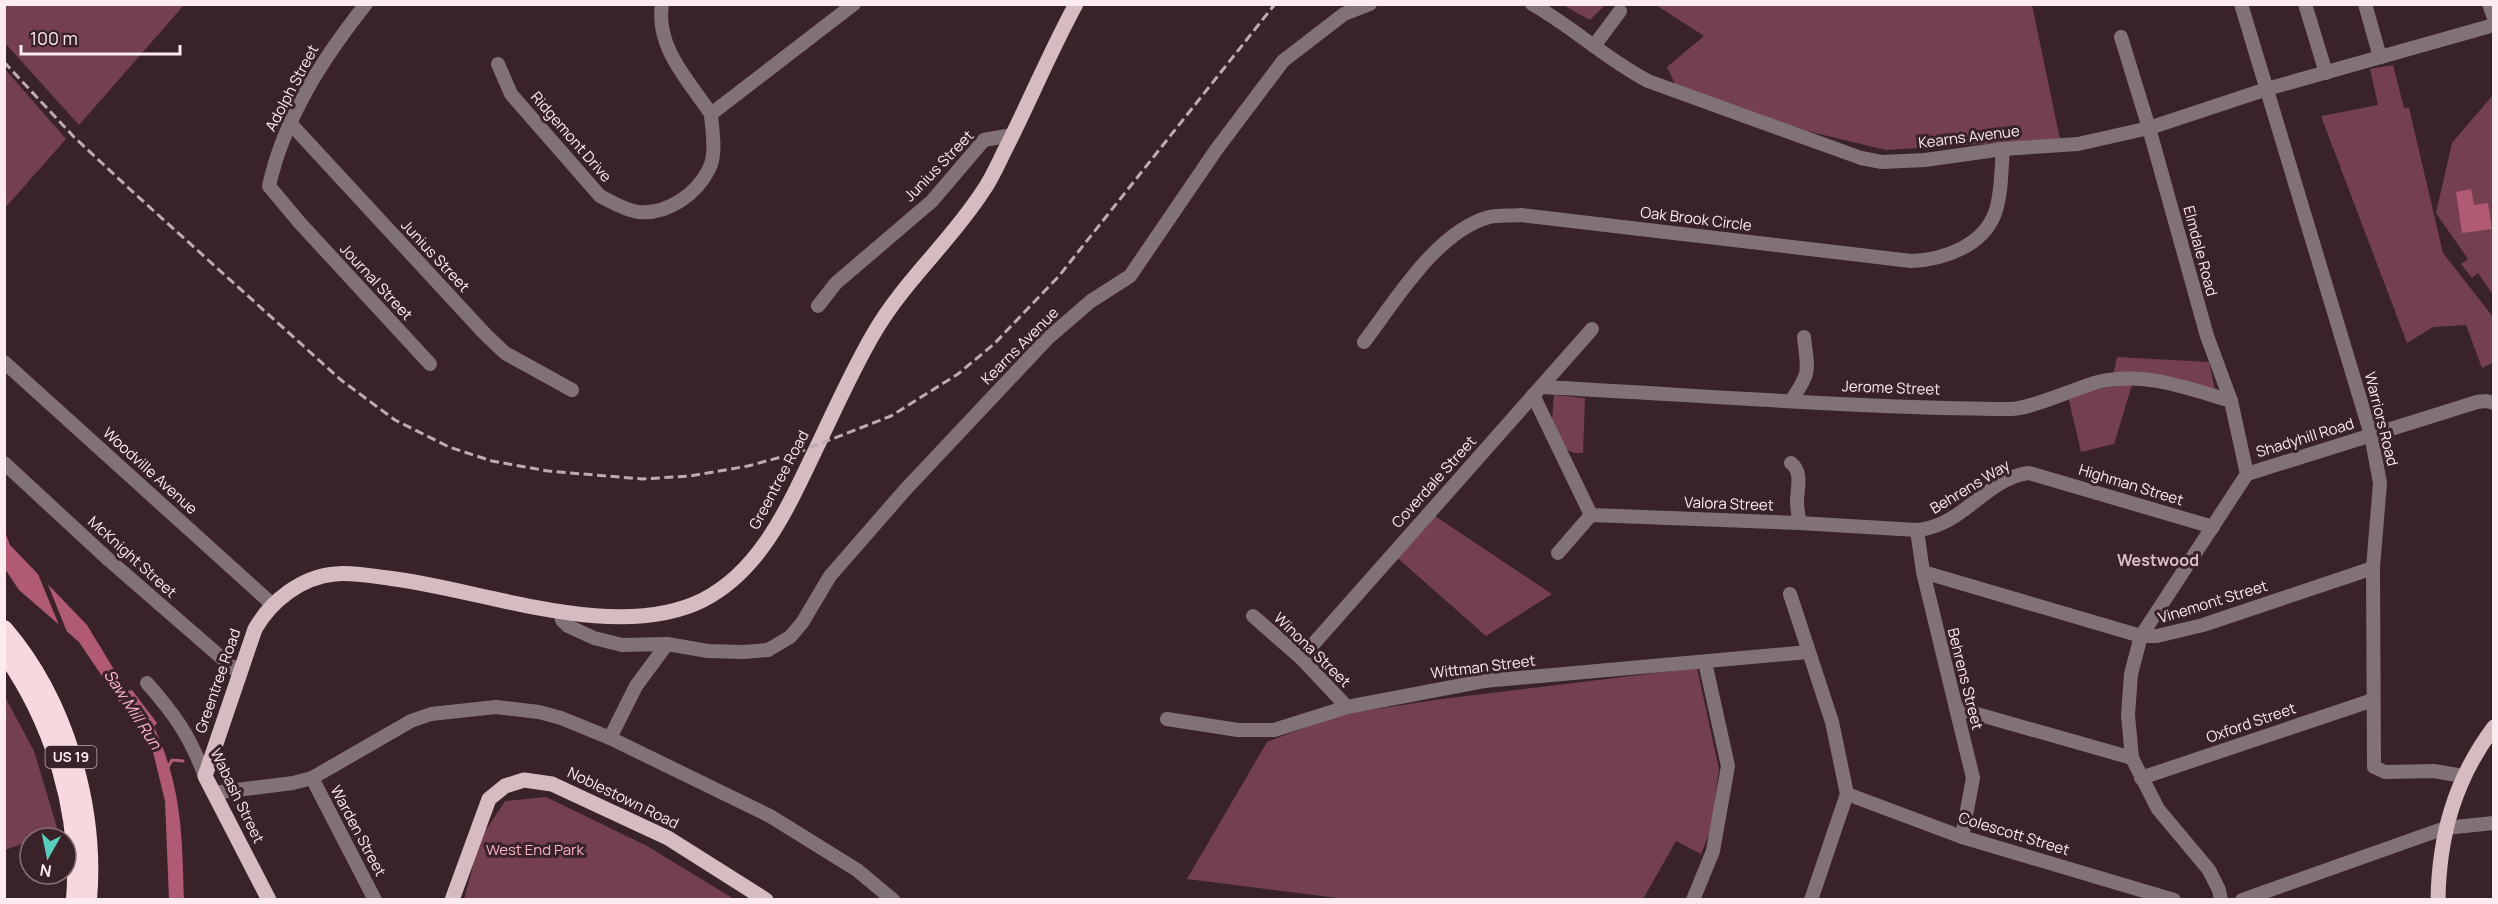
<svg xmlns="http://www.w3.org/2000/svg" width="2498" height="904" font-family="Manrope,sans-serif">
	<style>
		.green { fill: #74404f }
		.water { fill: #b05a74 }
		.pier { fill: #3a2229 }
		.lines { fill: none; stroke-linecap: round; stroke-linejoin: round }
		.stream { stroke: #b05a74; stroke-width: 3 }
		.minor { stroke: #807276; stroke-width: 14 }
		.major { stroke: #d6bbc1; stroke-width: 15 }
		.highway { stroke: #f8d8df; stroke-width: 18 }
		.rail { stroke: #beabb0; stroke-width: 3; stroke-dasharray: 9 4.5; stroke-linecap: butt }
		.labels { text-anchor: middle; stroke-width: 6; stroke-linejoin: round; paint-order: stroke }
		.shield { fill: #3a2229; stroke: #c2afb4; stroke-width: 1.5 }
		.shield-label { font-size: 14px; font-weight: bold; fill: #fcebef }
		.street-label { font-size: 15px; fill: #fcebef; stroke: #3a2229 }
		.park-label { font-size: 15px; fill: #fab2c5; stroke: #3a2229 }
		.neighbourhood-label { font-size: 16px; font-weight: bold; fill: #dcbdc4; stroke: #3a2229 }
		.water-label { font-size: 16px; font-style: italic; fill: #feb6c9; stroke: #3a2229 }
	</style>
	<rect width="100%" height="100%" fill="#3a2229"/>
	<g class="green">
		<polygon points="4,5 5,4 184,5 79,125 5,43"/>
		<polygon points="1563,5 1605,4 1605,5 1590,20"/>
		<polygon points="1656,5 2032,5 2060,139 1886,150 1807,131 1676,86 1667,67 1704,36"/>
		<polygon points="2393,65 2404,108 2409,108 2443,253 2493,317 2493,363 2482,368 2466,325 2433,327 2407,343 2321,116 2378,105 2370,69"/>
		<polygon points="5,69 66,139 5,208"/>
		<polygon points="2493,95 2493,295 2478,273 2472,278 2461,264 2468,259 2436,213 2452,143"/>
		<polygon points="2117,357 2209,362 2215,390 2113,376"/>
		<polygon points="2133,382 2114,444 2081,452 2068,396"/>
		<polygon points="1554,395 1585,398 1583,453 1574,453 1563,448 1552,421"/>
		<polygon points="1429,512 1552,594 1486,636 1393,554"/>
		<polygon points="1697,668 1719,769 1711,829 1701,854 1676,841 1643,899 1353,900 1187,879 1267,742 1337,715 1442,699"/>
		<polygon points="4,695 34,751 58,831 38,838 30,838 30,841 5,850"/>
		<polygon points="546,797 647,846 734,899 464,900 480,839 505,801"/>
	</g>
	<g class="water">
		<polygon points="2471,189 2474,205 2488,203 2492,229 2462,233 2456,192"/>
		<path d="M4 529 10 545 87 625 127 691 132 690 157 723 154 727C182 787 182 835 184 899H169L165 801 153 752 79 642 19 590 5 569Z"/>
	</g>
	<polygon class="pier" points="36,569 45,577 69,637 61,630"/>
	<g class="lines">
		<polyline class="stream" points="168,767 172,760 183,761"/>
		<g class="minor">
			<path d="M366 4C323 58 284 118 269 186L299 222 430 364"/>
			<path d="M662 4C655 47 689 81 711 114"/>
			<path d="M1532 4C1573 27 1607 60 1648 81L1861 158 1882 162 1925 160 2003 149 2078 144 2149 128 2267 89 2494 25"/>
			<polyline points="2241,4 2371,435 2380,483 2373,568 2374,767 2385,772 2434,771 2463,776"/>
			<polyline points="2305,4 2326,73"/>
			<polyline points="2365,4 2380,57"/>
			<polyline points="2489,4 2494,18"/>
			<polyline points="2121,37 2149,128 2207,336 2231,401 2247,474"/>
			<polyline points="1594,46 1620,11"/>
			<path d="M498 64 511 94 600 196C612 202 624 210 638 212 667 215 697 194 709 169 717 154 712 130 711 114L854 4"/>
			<polyline points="290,123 485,334 505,353 572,390"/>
			<polyline points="818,306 836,283 932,201 984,140 1012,135"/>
			<path d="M1364 342C1396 300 1436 232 1489 217 1499 215 1511 216 1521 215L1911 261C1943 260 1983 246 1995 213 2002 194 2001 169 2003 149"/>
			<polyline points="4,362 273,605"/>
			<path d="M1542 387C1698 395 1855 408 2011 409 2031 409 2075 388 2098 382 2144 371 2187 388 2231 401"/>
			<polyline points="1533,395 1591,515"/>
			<path d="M1791 401C1811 371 1808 373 1804 337"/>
			<polyline points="4,463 109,560 239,673"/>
			<path d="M1791 463C1803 472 1797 489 1797 502 1797 509 1799 516 1799 523"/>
			<path d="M1591 515 1799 523 1917 530C1964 526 1986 478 2029 473L2213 527"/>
			<polyline points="1917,530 1923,572 1973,778 1962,837"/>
			<polyline points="1558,553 1591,515"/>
			<polyline points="1923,572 2141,636 2157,636 2203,625 2373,568"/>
			<polyline points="1790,594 1832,722 1847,794 1811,900"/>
			<polyline points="560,611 562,620 568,626 594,638 622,645 667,644 708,651 744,652 768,650 790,637 802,623 830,576 905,490 1048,338 1091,301 1130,276 1216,150 1283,61 1344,14 1370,4"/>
			<polyline points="1253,616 1301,658 1347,707"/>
			<polyline points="1301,658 1592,329"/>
			<path d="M147 683C176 716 189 735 205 776"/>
			<polyline points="1956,708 2132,758"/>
			<polyline points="1167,719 1238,730 1274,730 1347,707 1484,681 1808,652"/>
			<polyline points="610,738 636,686 667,644"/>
			<polyline points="312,778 375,900"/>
			<polyline points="2141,778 2373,700"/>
			<polyline points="213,793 293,783 312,778 411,721 431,714 496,707 539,712 561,718 610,738 770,816 857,870 893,900"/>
			<polyline points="1847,794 1962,837 2174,900"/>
			<polyline points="1693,900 1713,851 1728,766 1705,662"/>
			<polyline points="2221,900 2219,890 2209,870 2158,809 2132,758 2128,715 2131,674 2141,636 2247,474 2477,402 2486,401 2494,403"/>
			<polyline points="2242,900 2445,828 2494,823"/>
		</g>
		<g class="major">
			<path d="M269 900 205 776 255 629C271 601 301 577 335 574 351 572 371 576 388 578 482 589 615 644 703 600 760 571 787 509 813 455 833 414 851 372 874 333 904 281 951 241 983 191 993 177 1000 159 1008 144 1031 98 1051 50 1076 4"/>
			<polyline points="452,900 489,799 505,786 524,780 552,784 668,838 766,900"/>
			<path d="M2438 900C2439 835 2455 779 2494 727"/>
		</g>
		<g class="highway">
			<path d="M4 629C65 700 96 807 88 900"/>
			<path d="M4 652C54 722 82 813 75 900"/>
		</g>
		<polyline class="rail" points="4,62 74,137 134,193 341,380 395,420 449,447 492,461 548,471 642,479 690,476 748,466 796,453 891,416 958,374 994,344 1059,276 1275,4"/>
	</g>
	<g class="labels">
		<rect class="shield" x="45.5" y="746" width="51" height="22" rx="4.5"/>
		<g class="shield-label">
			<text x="71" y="762">US 19</text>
		</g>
		<g class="street-label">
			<text transform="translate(292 88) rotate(-62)" y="5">Adolph Street</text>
			<text transform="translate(571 137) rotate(49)" y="5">Ridgemont Drive</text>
			<text transform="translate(1969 137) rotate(-7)" y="5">Kearns Avenue</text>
			<text transform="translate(939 166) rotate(-46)" y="5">Junius Street</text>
			<text transform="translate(1696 219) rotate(7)" y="5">Oak Brook Circle</text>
			<text transform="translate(2200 251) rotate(75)" y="5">Elmdale Road</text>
			<text transform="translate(435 256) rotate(47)" y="5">Junius Street</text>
			<text transform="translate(376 282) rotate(47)" y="5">Journal Street</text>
			<text transform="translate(1020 346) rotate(-45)" y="5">Kearns Avenue</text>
			<text transform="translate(1891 388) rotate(2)" y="5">Jerome Street</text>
			<text transform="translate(2381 419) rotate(76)" y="5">Warriors Road</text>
			<text transform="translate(2305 438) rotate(-17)" y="5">Shadyhill Road</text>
			<text transform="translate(150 471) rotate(42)" y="5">Woodville Avenue</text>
			<text transform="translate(779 480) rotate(-62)" y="5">Greentree Road</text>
			<text transform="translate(1434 482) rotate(-48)" y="5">Coverdale Street</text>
			<text transform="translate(2131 485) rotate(17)" y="5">Highman Street</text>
			<text transform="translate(1970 487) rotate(-31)" y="5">Behrens Way</text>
			<text transform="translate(1729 504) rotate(2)" y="5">Valora Street</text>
			<text transform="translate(132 557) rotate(42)" y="5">McKnight Street</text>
			<text transform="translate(2213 602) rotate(-17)" y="5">Vinemont Street</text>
			<text transform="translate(1312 650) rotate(44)" y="5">Winona Street</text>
			<text transform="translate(1483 667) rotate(-7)" y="5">Wittman Street</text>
			<text transform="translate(1965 679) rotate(76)" y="5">Behrens Street</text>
			<text transform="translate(218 681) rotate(-71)" y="5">Greentree Road</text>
			<text transform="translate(2251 723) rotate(-19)" y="5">Oxford Street</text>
			<text transform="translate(237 796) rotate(64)" y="5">Wabash Street</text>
			<text transform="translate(623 798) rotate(26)" y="5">Noblestown Road</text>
			<text transform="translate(358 831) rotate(62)" y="5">Warden Street</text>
			<text transform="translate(2014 834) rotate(17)" y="5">Colescott Street</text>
		</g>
		<g class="park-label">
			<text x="535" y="855">West End Park</text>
		</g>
		<g class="neighbourhood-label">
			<text x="2158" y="566">Westwood</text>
		</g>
		<g class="water-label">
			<text transform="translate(133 709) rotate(57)" y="6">Saw Mill Run</text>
		</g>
	</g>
	<rect width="2498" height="904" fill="none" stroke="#fcebef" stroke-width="12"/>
	<g transform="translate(48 856) rotate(189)"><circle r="28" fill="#3a2229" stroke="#887278" stroke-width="1.5"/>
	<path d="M0-4.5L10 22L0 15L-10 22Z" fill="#5acebc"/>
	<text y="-9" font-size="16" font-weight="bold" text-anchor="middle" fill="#fcebef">N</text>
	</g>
	<path d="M21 45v9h159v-9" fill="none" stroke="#fcebef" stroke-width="3"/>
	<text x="30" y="45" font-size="18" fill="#fcebef" stroke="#3a2229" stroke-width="4.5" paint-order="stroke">100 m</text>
</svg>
